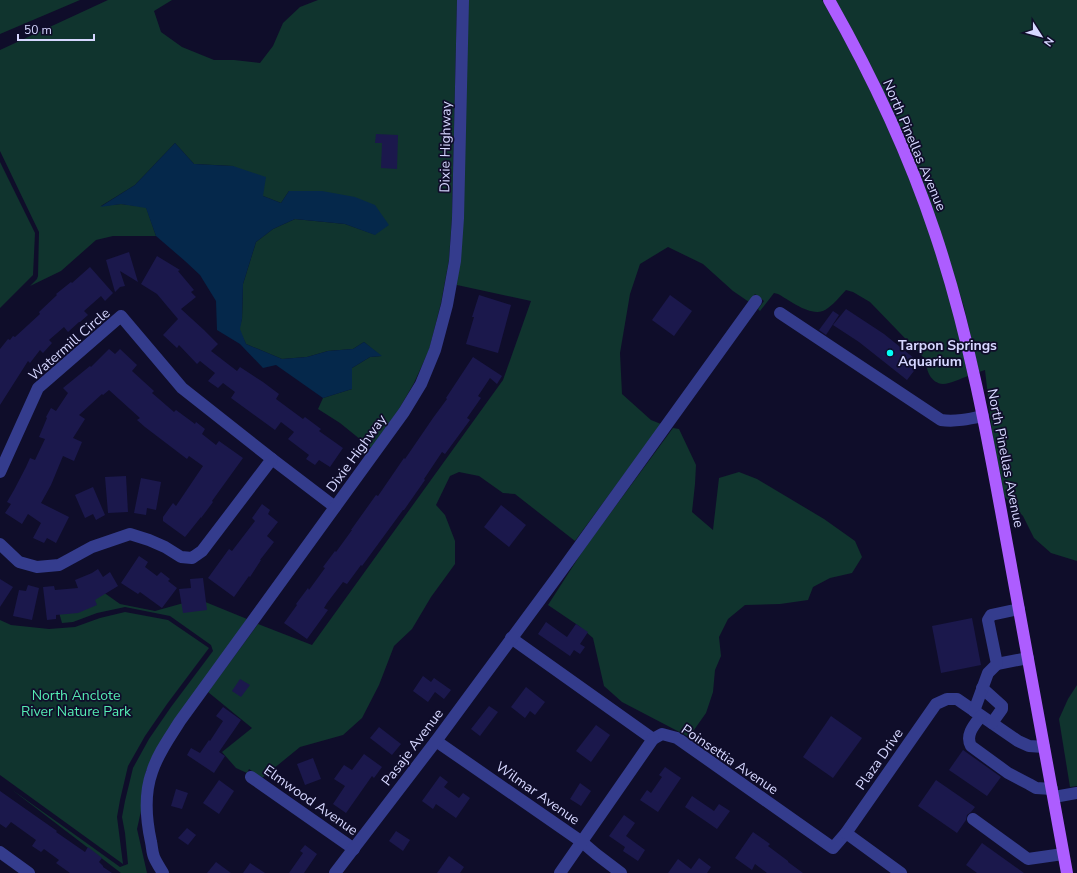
<svg xmlns="http://www.w3.org/2000/svg" width="1077" height="873" font-family="'Nunito Sans',sans-serif">
	<style>
		.green { fill: #10342e }
		.water { fill: #05284b }
		.building { fill: #1b184c }
		.lines { fill: none; stroke-linecap: round; stroke-linejoin: round }
		.minor { stroke: #343c8d; stroke-width: 12 }
		.major { stroke: #ad5dff; stroke-width: 12 }
		.poi-dot { fill: #02fff7; stroke: #0f0d2a; stroke-width: 1.5 }
		.labels { text-anchor: middle; stroke-width: 3.5; stroke-linejoin: round; paint-order: stroke }
		.street-label { font-size: 14px; fill: #d6d7ff; stroke: #0f0d2a }
		.poi-label { font-size: 14px; font-weight: bold; fill: #d6d7ff; stroke: #0f0d2a; text-anchor: start }
		.park-label { font-size: 14px; fill: #55ecb2; stroke: #0f0d2a }
	</style>
	<rect width="100%" height="100%" fill="#0f0d2a"/>
	<g class="green">
		<polygon points="0,0 80,0 0,34"/>
		<polygon points="108,0 172,0 154,11 161,32 182,47 214,60 234,60 260,63 273,46 283,23 300,7 318,0 457,0 452,217 449,260 441,303 429,350 414,383 399,409 371,448 340,423 318,409 323,398 352,389 352,368 370,357 381,356 364,342 353,349 328,351 307,357 282,359 246,344 239,329 242,319 243,284 256,242 273,229 295,219 345,224 376,235 289,191 281,203 263,196 233,166 194,164 175,143 135,185 101,206 121,204 146,207 156,236 113,236 96,240 61,271 30,286 37,279 38,276 39,232 0,151 0,50"/>
		<path d="M468 0H822C878 97 923 200 953 308 959 330 963 353 968 376 962 378 950 384 943 384 931 383 926 371 926 360L870 302 853 292 846 290C840 296 835 303 828 308 814 320 791 301 778 294L774 293 760 311 758 309 764 301 755 294 749 302 733 291 703 264 668 247 640 264 630 294 620 353 622 394 651 420 661 424 575 541 515 494 503 493 479 476 459 472 450 476 436 505 445 515 455 541V564L431 597 412 629 394 646 379 685 362 718 343 735 300 747 262 778 249 769 247 773 236 768 222 752 252 728 208 692 258 624 312 645 503 380 531 301 457 285Z"/>
		<polygon points="835,0 1077,0 1077,561 1051,553 1034,538 1023,516 1004,496 993,440 985,370 979,372 964,307 940,231"/>
		<polygon points="0,162 35,233 33,275 0,308"/>
		<polygon points="673,428 679,429 696,465 695,484 692,512 713,530 719,478 739,472 757,479 824,519 855,541 862,557 852,573 830,578 813,587 808,600 780,604 745,605 728,619 719,637 721,656 715,670 713,692 706,713 689,737 622,702 604,686 593,638 579,626 548,605 584,549"/>
		<polygon points="96,587 120,604 155,611 198,599 247,619 152,757 146,771 142,791 141,811 137,829 147,873 121,873 11,789 120,867 128,864 125,833 122,817 125,801 133,768 149,739 171,707 213,651 211,645 170,616 125,607 97,613 73,622 62,623 53,591"/>
		<polygon points="125,612 168,620 209,648 167,704 145,736 128,766 120,800 117,817 123,864 0,775 0,620 11,625 49,629 75,627 100,618"/>
		<polygon points="1077,685 1077,786 1070,787 1059,719 1068,699"/>
	</g>
	<polygon class="water" points="175,143 194,164 233,166 266,177 263,196 281,203 289,191 322,191 355,197 375,205 389,225 375,235 345,224 295,219 273,229 256,242 243,284 242,319 240,329 246,344 282,359 307,357 328,351 353,349 364,342 382,356 370,357 352,368 352,389 323,398 276,365 263,368 240,344 217,330 216,301 200,275 185,261 156,236 146,208 121,204 100,207 135,185"/>
	<g class="building">
		<polygon points="376,134 398,135 397,169 381,168 382,143 375,143"/>
		<polygon points="129,252 138,282 120,271 125,286 120,287 115,292 106,260"/>
		<polygon points="157,256 180,270 178,271 194,290 191,292 196,297 181,309 204,330 218,344 211,351 237,371 240,367 263,382 279,394 276,399 303,419 305,417 321,429 319,431 343,448 330,467 319,460 315,465 306,459 309,455 288,439 294,432 281,422 275,430 231,398 235,392 223,383 218,388 208,381 215,373 200,361 197,364 179,345 177,348 163,335 178,319 157,294 141,284"/>
		<polygon points="90,267 113,293 105,301 101,296 84,311 88,315 80,322 79,322 68,332 64,327 49,340 52,343 43,353 40,350 30,363 28,361 0,405 0,349 8,339 10,340 13,336 15,337 40,314 39,312 57,295 56,294 71,282 72,283"/>
		<polygon points="479,295 511,305 498,353 466,344 474,317 472,317"/>
		<polygon points="670,295 692,311 674,336 652,320"/>
		<polygon points="846,309 884,334 920,363 907,380 859,342 833,325"/>
		<polygon points="833,311 839,315 826,335 819,330"/>
		<polygon points="109,349 115,354 120,349 137,365 132,371 154,391 152,393 174,412 176,410 195,424 196,422 205,429 202,434 216,445 219,441 243,458 212,501 213,502 201,518 201,517 185,537 163,521 163,517 173,503 176,506 203,466 189,456 187,459 145,427 137,420 140,418 109,390 103,395 102,394 79,415 85,419 73,438 82,442 74,461 63,456 51,485 41,503 69,517 56,543 47,538 44,543 33,538 41,523 28,514 22,524 5,513 11,504 7,502 14,490 26,467 30,458 35,460 45,439 39,437 47,418 46,417 51,408 56,411 68,393 63,388 90,366 91,367"/>
		<polygon points="473,357 502,376 497,384 490,378 478,396 481,398 467,418 470,420 445,454 442,452 424,479 425,480 404,510 403,510 362,566 361,565 347,584 343,582 327,603 324,608 328,610 307,639 284,623 297,605 296,604 308,588 309,590 325,568 323,567 335,551 336,552 352,530 351,530 376,495 378,496 404,458 405,459 433,418 447,399 446,398"/>
		<polygon points="126,476 128,512 108,513 105,477"/>
		<polygon points="141,478 161,482 156,510 147,508 146,515 134,513"/>
		<polygon points="93,487 105,515 96,520 93,514 85,518 75,495"/>
		<polygon points="262,504 270,510 268,514 278,522 267,536 274,542 260,560 261,560 250,577 249,576 234,597 208,578 229,549 232,551 255,521 252,518"/>
		<polygon points="501,505 526,525 509,547 484,527"/>
		<polygon points="139,556 148,562 145,567 157,576 161,572 170,579 168,581 177,588 162,608 140,592 138,594 121,583"/>
		<polygon points="98,569 103,577 110,572 118,586 95,600 97,605 78,613 56,615 56,619 47,620 43,587 54,586 55,590 78,588 75,580 92,573"/>
		<polygon points="203,578 207,610 183,613 179,589 191,588 190,579"/>
		<polygon points="0,579 13,587 0,607"/>
		<polygon points="28,585 39,588 32,620 13,616 19,590 26,591"/>
		<polygon points="972,618 981,665 941,673 932,626"/>
		<polygon points="546,622 567,637 576,624 588,632 580,644 585,647 580,654 574,650 570,656 538,634"/>
		<polygon points="423,676 431,682 434,678 451,690 444,699 435,692 428,702 413,691"/>
		<polygon points="240,679 250,685 241,697 232,691"/>
		<polygon points="526,687 545,702 535,715 530,711 525,718 511,707"/>
		<polygon points="489,706 498,712 480,736 471,729"/>
		<polygon points="223,707 241,720 221,749 219,752 225,756 214,773 187,755 191,748 200,753 209,740 210,741 223,721 216,716"/>
		<polygon points="831,716 862,738 833,778 803,757"/>
		<polygon points="596,725 610,735 591,762 576,751"/>
		<polygon points="379,727 401,744 392,755 370,738"/>
		<polygon points="963,750 1001,777 987,796 949,770"/>
		<polygon points="364,754 382,767 374,778 372,776 346,813 333,804 345,786 334,779 344,765 352,770"/>
		<polygon points="313,758 321,779 305,785 297,764"/>
		<polygon points="665,767 681,778 658,812 640,800 647,790 651,793 662,777 659,775"/>
		<polygon points="440,776 448,782 444,787 459,798 463,793 470,798 456,818 436,804 433,809 422,801"/>
		<polygon points="219,780 234,791 219,814 203,803"/>
		<polygon points="936,780 975,807 971,812 967,815 966,820 957,833 918,806"/>
		<polygon points="580,783 591,791 581,806 570,799"/>
		<polygon points="176,789 188,793 182,809 171,806"/>
		<polygon points="0,791 57,831 56,832 85,852 88,847 102,858 99,862 103,866 103,867 112,873 70,873 56,863 59,860 44,849 41,852 32,846 36,840 11,822 6,828 0,824"/>
		<polygon points="692,796 714,811 719,804 730,811 717,829 685,807"/>
		<polygon points="624,815 635,823 626,836 645,850 638,861 623,851 625,847 609,836"/>
		<polygon points="187,828 196,835 188,845 178,838"/>
		<polygon points="396,831 410,840 403,851 389,841"/>
		<polygon points="753,832 770,844 768,846 788,861 788,862 803,873 767,873 755,864 752,870 735,858"/>
		<polygon points="982,843 1024,873 977,873 966,865"/>
		<polygon points="305,845 317,854 304,873 289,873 303,853 300,851"/>
		<polygon points="449,856 464,867 460,873 437,873"/>
		<polygon points="699,858 711,867 707,873 668,873 678,859 691,869"/>
		<polygon points="216,862 231,873 207,873"/>
		<polygon points="250,863 265,873 243,873"/>
	</g>
	<g class="lines">
		<g class="minor">
			<path d="M780 313 941 420C955 422 969 419 983 416"/>
			<polyline points="272,459 335,507"/>
			<polyline points="0,472 38,388 121,316 182,388 272,459 202,551 192,558 181,557 165,547 149,540 130,534 92,547 59,565 37,567 19,562 0,544"/>
			<polyline points="511,638 653,739 662,734 677,738 833,848 846,833 936,704 947,699 957,699 1018,741 1029,746 1044,747"/>
			<polyline points="997,664 1028,658"/>
			<polyline points="982,688 1002,706 1002,709 992,723"/>
			<polyline points="974,711 988,673 997,664 988,620 991,615 1019,609"/>
			<path d="M981 716C974 725 965 735 971 746L1008 773 1029 784 1036 788 1052 789"/>
			<polyline points="436,741 582,842 596,854 621,873"/>
			<polyline points="251,777 354,849"/>
			<polyline points="1054,797 1077,793"/>
			<polyline points="973,819 1028,859 1063,854"/>
			<polyline points="846,833 901,873"/>
			<polyline points="0,852 29,873"/>
			<path d="M163 873C160 868 156 862 154 857 152 852 152 846 151 842 146 819 144 794 152 772 158 753 170 737 180 721L404 412 421 384 435 350 447 305 455 261 458 218 463 0"/>
			<polyline points="335,873 436,741 557,577 756,301"/>
			<polyline points="560,873 653,739"/>
		</g>
		<path class="major" d="M829 0C871 74 908 152 935 233 969 334 988 439 1007 544 1027 654 1047 763 1067 873"/>
	</g>
	<circle class="poi-dot" cx="890" cy="353" r="4"/>
	<g class="labels">
		<g class="street-label">
			<text transform="translate(915 145) rotate(67)" y="5">North Pinellas Avenue</text>
			<text transform="translate(445 147) rotate(-89)" y="5">Dixie Highway</text>
			<text transform="translate(69 344) rotate(-41)" y="5">Watermill Circle</text>
			<text transform="translate(356 453) rotate(-54)" y="5">Dixie Highway</text>
			<text transform="translate(1006 458) rotate(79)" y="5">North Pinellas Avenue</text>
			<text transform="translate(412 747) rotate(-53)" y="5">Pasaje Avenue</text>
			<text transform="translate(730 759) rotate(34)" y="5">Poinsettia Avenue</text>
			<text transform="translate(879 759) rotate(-55)" y="5">Plaza Drive</text>
			<text transform="translate(538 793) rotate(35)" y="5">Wilmar Avenue</text>
			<text transform="translate(311 800) rotate(35)" y="5">Elmwood Avenue</text>
		</g>
		<g class="poi-label">
			<text x="898" y="350">Tarpon Springs<tspan x="898" dy="16">Aquarium</tspan></text>
		</g>
		<g class="park-label">
			<text x="76" y="700">North Anclote<tspan x="76" dy="16">River Nature Park</tspan></text>
		</g>
	</g>
	<g transform="translate(1041 36) rotate(126)" stroke="#0f0d2a" stroke-width="3" paint-order="stroke">
	<path d="M0-3L7 15L0 10L-7 15Z" fill="#d6d7ff"/>
	<text y="-6" font-size="11" font-weight="bold" text-anchor="middle" fill="#d6d7ff">N</text>
	</g>
	<path d="M18 34v6h76v-6" fill="none" stroke="#d6d7ff" stroke-width="2"/>
	<text x="24" y="34" font-size="12" fill="#d6d7ff" stroke="#0f0d2a" stroke-width="3" paint-order="stroke">50 m</text>
</svg>
